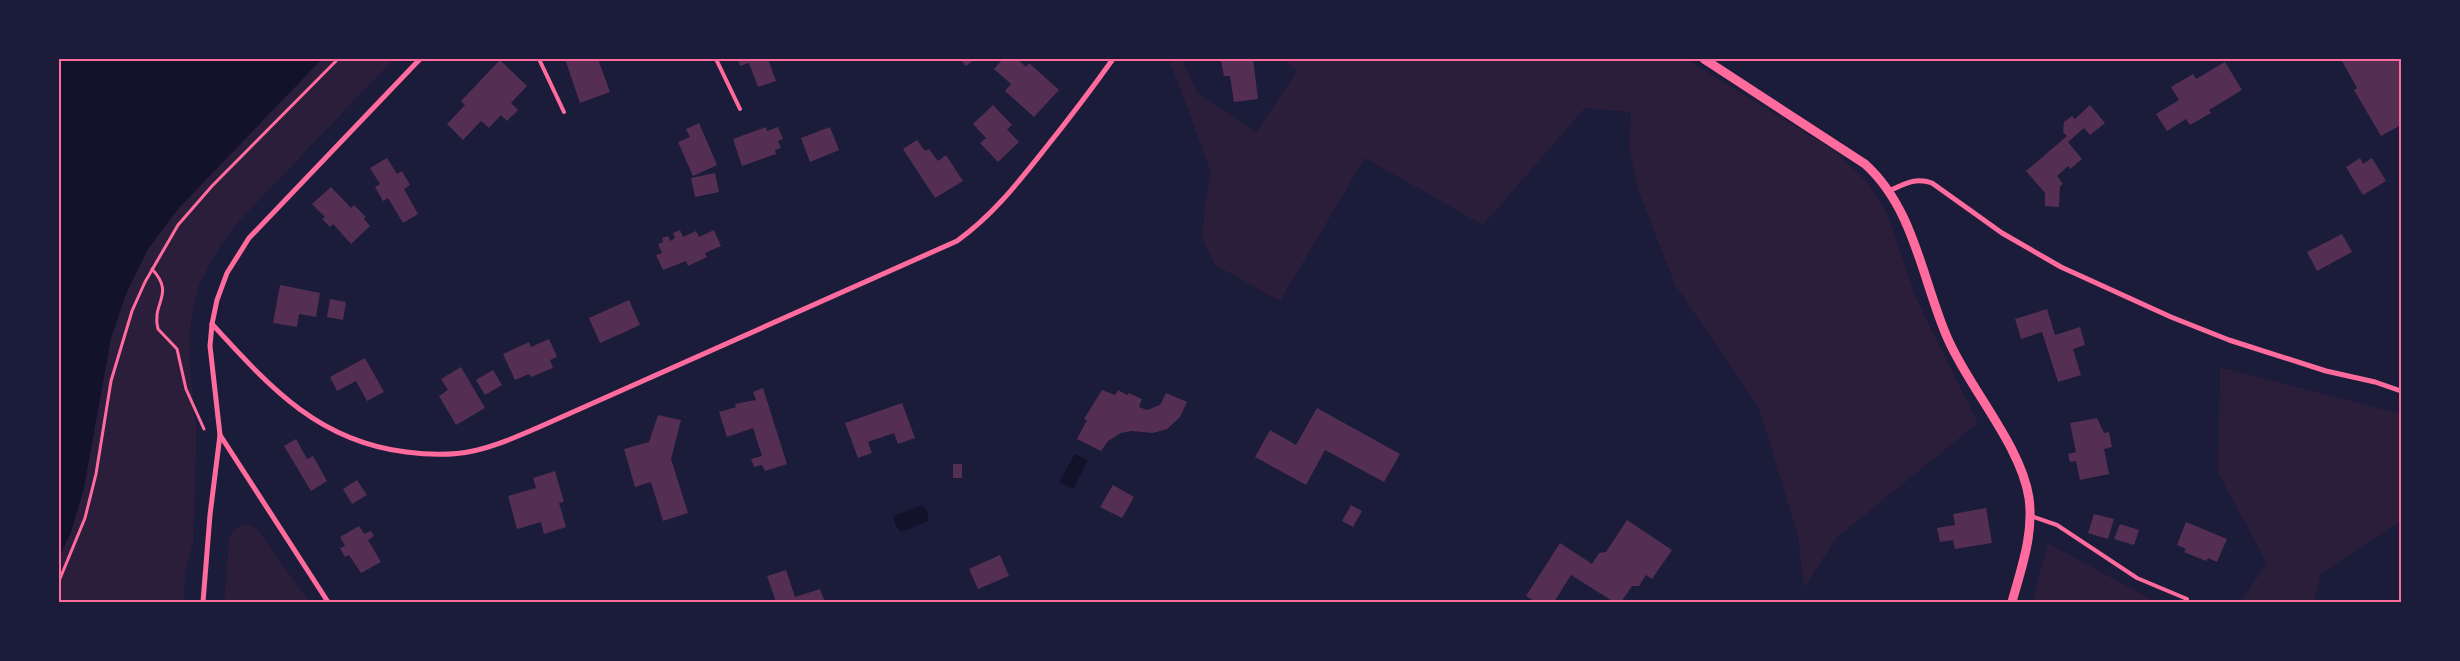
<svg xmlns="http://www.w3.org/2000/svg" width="2460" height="661" font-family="'Open Sans',sans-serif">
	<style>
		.green { fill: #2a1e3b }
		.water { fill: #12122b }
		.building { fill: #542f53 }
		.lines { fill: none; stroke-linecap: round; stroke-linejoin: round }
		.path { stroke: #ff6b9d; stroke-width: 3 }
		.service { stroke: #ff6b9d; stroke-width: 4 }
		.minor { stroke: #ff6b9d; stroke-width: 5 }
		.tertiary { stroke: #ff6b9d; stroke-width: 9 }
		.neatline { fill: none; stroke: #ff6b9d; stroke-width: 2 }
	</style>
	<rect width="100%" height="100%" fill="#1b1b3a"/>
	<g class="green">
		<polygon points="59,59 394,59 240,220 220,246 204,275 198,288 191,321 189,354 196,428 196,455 193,542 185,573 184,602 59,602"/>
		<polygon points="1169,59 1182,59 1197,93 1256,132 1297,71 1282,59 1686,59 1835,151 1868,183 1887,214 1916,298 1978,423 1836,538 1804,588 1798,536 1759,408 1675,285 1637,187 1629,147 1631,112 1585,108 1483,225 1365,158 1280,301 1215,265 1202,238 1205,205 1211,172"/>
		<polygon points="2220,367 2401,414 2401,521 2321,574 2314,602 2241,602 2267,563 2218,473"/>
		<polygon points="245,524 254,526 261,534 309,602 224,602 229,538 233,530"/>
		<polygon points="2048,543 2156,602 2032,602"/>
	</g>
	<g class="water">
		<polygon points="59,59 322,59 178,209 148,249 126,294 111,338 84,488 71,532 59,558"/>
		<polygon points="1075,454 1088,460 1073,489 1059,482"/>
		<polygon points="922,505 928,512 928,521 901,532 895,525 894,516"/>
	</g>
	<g class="building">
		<polygon points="565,59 598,59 610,92 580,103"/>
		<polygon points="738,59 768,59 776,81 758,87 749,63 740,66"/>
		<polygon points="960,59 975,59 966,66"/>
		<polygon points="1003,59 1017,59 1026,67 1029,63 1059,90 1034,117 1005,91 1011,84 994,69"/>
		<polygon points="1228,59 1253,59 1258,99 1234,102 1230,76 1224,76 1221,60"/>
		<polygon points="2347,59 2401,59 2401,125 2381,136 2354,90 2357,88 2342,61"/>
		<polygon points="500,60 527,86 511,103 518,110 507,121 501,115 489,128 481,121 463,140 447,124 465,105 461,101"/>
		<polygon points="2225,62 2242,90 2209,110 2211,113 2190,125 2186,119 2167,131 2156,114 2179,100 2171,87 2193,74 2196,79"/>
		<polygon points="993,105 1012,125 1007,129 1019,142 998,162 980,143 986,138 973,124"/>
		<polygon points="2090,105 2105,123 2090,135 2084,128 2068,142 2082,159 2070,169 2068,166 2057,176 2063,184 2060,186 2059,207 2045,206 2045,193 2026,171 2067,136 2063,132 2064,122 2072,116 2075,119"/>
		<polygon points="699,123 717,165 693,176 678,142 690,137 686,129"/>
		<polygon points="766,127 767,131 778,127 783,139 778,141 781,148 775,150 776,154 742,166 733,139"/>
		<polygon points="830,127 839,150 810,162 801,138"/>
		<polygon points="917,140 925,151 929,149 938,161 946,155 963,181 935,198 903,149"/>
		<polygon points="387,158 397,174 402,171 410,185 404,189 418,214 403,223 388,198 383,201 375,187 380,184 370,168"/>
		<polygon points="2360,158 2363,164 2372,158 2386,181 2363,195 2346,167"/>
		<polygon points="715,173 719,192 695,197 691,178"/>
		<polygon points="331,187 351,208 354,205 366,217 364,219 370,226 351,244 333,224 330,227 322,219 325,217 312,204"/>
		<polygon points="680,230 683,237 696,231 699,237 714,230 721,246 705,253 707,257 688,266 686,261 663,270 656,255 662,253 658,244 663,242 662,238 668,236 670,241 675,238 673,233"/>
		<polygon points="2342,234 2352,252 2317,271 2307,252"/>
		<polygon points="280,285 320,293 316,317 299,314 297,327 273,323"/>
		<polygon points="330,299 346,302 343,320 327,317"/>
		<polygon points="629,300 640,325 600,343 589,318"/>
		<polygon points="2047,309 2055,335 2080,327 2085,345 2073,349 2081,375 2058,382 2042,332 2021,339 2015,319"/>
		<polygon points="549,339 557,357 550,360 553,368 531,377 529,374 515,380 503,354 529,342 531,347"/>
		<polygon points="365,358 384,392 367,401 356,381 337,391 330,377"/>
		<polygon points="461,367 485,408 456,425 439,396 448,390 441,379"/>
		<polygon points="493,370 502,385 485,395 476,380"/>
		<polygon points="763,388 787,464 765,471 762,465 754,467 751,459 762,456 753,428 727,437 719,412 736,407 735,404 756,400 753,392"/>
		<polygon points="1102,390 1115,395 1118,390 1127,395 1129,393 1142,399 1139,407 1147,410 1160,405 1166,393 1187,402 1180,417 1167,429 1153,433 1132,431 1121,433 1108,441 1101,451 1077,439 1087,420 1084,419"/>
		<polygon points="902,403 915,438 898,444 894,433 868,442 872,453 858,458 845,423"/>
		<polygon points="1317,408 1400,454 1384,482 1325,450 1306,485 1255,457 1270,430 1296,445"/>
		<polygon points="658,415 681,420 671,459 688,513 663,521 651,482 635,487 624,449 649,442"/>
		<polygon points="2097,418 2104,433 2109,432 2112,447 2104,449 2109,474 2080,480 2076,461 2070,462 2068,454 2076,452 2070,423"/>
		<polygon points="296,439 307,459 313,456 327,481 311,491 284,446"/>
		<rect x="953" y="464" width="9" height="14"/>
		<polygon points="555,471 564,502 559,503 566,527 544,534 541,522 517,529 508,496 536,488 533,478"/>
		<polygon points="357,480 367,495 352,504 343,489"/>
		<polygon points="1113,485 1134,497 1122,518 1100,507"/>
		<polygon points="1351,505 1362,511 1353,527 1342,521"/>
		<polygon points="1986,508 1992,543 1955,549 1953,540 1940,542 1937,528 1955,525 1953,514"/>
		<polygon points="2094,514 2114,519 2108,539 2088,533"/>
		<polygon points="1627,520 1672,550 1652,579 1646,575 1639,586 1632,586 1621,602 1614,602 1571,575 1554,602 1536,602 1526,596 1560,543 1592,564 1599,553 1606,552"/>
		<polygon points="2186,522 2227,539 2217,562 2208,558 2206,561 2184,552 2186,549 2177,545"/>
		<polygon points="2120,524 2139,530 2134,545 2114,539"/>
		<polygon points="359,526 364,534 371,531 374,536 368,540 381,562 361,573 349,555 345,557 340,548 345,546 340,537"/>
		<polygon points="1000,555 1009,576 978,589 969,569"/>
		<polygon points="786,570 795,597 820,589 825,602 776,602 767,576"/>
	</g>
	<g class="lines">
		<g class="path">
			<path d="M152 269C176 295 151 302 158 329L177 349 186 389 204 429"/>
			<polyline points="59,581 85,518 96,474 111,381 132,311 145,282 178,225 212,186 338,59"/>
		</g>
		<g class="service">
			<polyline points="539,59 564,112"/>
			<polyline points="716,59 740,109"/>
			<polyline points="2031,516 2057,525 2137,578 2187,599"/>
		</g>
		<g class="minor">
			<path d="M1889 191C1904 184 1915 177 1932 183L2002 233 2061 267 2171 317 2229 340 2326 371 2375 382 2401 391"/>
			<path d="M212 324C269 386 317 441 406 452 429 455 450 456 473 451 496 446 516 437 537 428L957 241C992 216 1017 184 1044 150 1068 120 1091 90 1113 59"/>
			<polyline points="203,602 210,515 220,435"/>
			<polyline points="328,602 220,435 210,346 212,324 217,300 227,273 249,238 420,59"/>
		</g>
		<path class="tertiary" d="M1704 59 1865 164C1914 208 1922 279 1947 337 1968 387 2021 445 2029 498 2034 534 2021 569 2012 602"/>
	</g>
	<rect width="2460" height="661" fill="none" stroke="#1b1b3a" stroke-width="120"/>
	<rect x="60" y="60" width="2340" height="541" class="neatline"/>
</svg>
